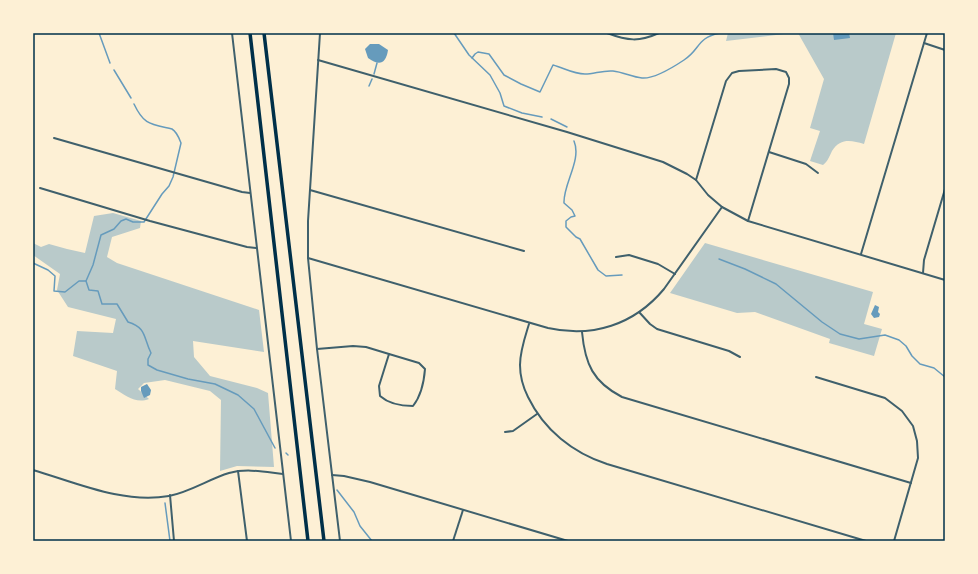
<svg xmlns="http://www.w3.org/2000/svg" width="978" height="574" font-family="'Varela Round',sans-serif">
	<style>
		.green { fill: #b9caca }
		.water { fill: #669bbc }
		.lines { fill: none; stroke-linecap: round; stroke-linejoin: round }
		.stream { stroke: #669bbc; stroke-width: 1.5 }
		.minor { stroke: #3f606c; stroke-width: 2 }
		.motorway { stroke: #003049; stroke-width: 3.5 }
		.neatline { fill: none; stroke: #003049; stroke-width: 1.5 }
	</style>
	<rect width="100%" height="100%" fill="#fdf0d5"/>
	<g class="green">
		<polygon points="728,33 792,33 726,41"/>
		<path d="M798 33H896L864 144C851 140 840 138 832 151 829 157 828 161 823 165L810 161 820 131 810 128 824 79Z"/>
		<path d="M113 213 141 221 140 228 112 237 107 257 117 263 259 310 264 352 193 341 194 357 210 376 257 388 268 393 274 467 237 466 220 471 221 400 210 391 165 380 144 383 138 389 149 399C136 404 126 396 115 389L117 371 73 356 77 331 113 333 116 319 68 307 57 290 60 274 33 255V243L41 247 49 244 67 249 85 253 94 216Z"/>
		<polygon points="705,243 873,292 864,324 882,329 874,356 829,343 830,339 755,312 737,313 670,293"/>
	</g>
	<g class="water">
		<polygon points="833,33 849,33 850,38 834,40"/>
		<path d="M370 44H379L388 50C386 64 379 66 368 58L365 49Z"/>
		<polygon points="875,305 879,307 878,312 880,314 879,317 874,318 871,314"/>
		<polygon points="147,384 151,390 150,395 144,398 141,391 141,387"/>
	</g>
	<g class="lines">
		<g class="stream">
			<polyline points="99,33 110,63"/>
			<polyline points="454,33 469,55 490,75 500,93 504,106 522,113 542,117"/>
			<path d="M472 58 475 54 478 52 489 54 504 75 521 84 540 92 553 65C564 68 573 74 585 74 594 74 603 70 613 71 623 72 632 77 642 78 654 79 675 66 684 60 701 49 696 38 720 33"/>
			<polyline points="114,70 131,98"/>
			<polyline points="374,74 377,63"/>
			<polyline points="369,86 372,79"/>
			<path d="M134 104C144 125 150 124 172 129 177 132 179 138 181 143L173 177 169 186 162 194 144 222H133L126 219 121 221 114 229 101 235 93 265 86 281 89 290 98 291 102 304H117L128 322C147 328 143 337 151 353L148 359V365L157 370 188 379 215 384 238 395 254 409 275 448"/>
			<polyline points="551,119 567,127"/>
			<path d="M574 141C582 160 563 184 564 203L572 210 575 216 571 217 566 221V227L576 237 580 239 598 270 606 276 622 275"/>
			<polyline points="719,259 745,269 776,284 822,322 840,334 859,339 885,335 899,340 906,346 912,356 920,364 934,368 945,377"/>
			<polyline points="33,263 48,270 55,276 54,291 65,292 79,281 86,281"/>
			<polyline points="286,453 288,455"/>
			<polyline points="337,490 354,512 360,526 372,541"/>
			<polyline points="165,503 170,541"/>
		</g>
		<g class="minor">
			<polyline points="232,33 291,541"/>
			<polyline points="320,33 308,221 308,258 317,349 340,541"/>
			<path d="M607 33C628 41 639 42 659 33"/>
			<polyline points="924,43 945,50"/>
			<polyline points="318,60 567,132 663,162 687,174 696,180 708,195 722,207 748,221 945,280"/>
			<polyline points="54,138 242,192 250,193"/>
			<polyline points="769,152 806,164 818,173"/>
			<polyline points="696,180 726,81 732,73 739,71 776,69 786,72 789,78 789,84 748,221"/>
			<polyline points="40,188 150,221 247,247 256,248"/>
			<polyline points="310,190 524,251"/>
			<polyline points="861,254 927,33"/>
			<polyline points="616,257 629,255 658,264 675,274"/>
			<path d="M308 258 548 328C592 338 634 325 664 289L722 207"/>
			<polyline points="923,273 924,260 945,189"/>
			<polyline points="639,312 650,324 657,329 729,351 740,357"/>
			<path d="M529 324C525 337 520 351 520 365 520 377 523 387 528 397 544 430 573 453 607 464L866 541"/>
			<path d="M582 332C585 364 593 382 622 397L911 483"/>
			<polyline points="317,349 353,346 366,347 389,354"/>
			<path d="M389 354 419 363 425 369C424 382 421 396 413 406 401 406 389 404 380 396L379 386Z"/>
			<polyline points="816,377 885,398 902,411 913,426 917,441 918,458 894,541"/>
			<polyline points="505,432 513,431 537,414"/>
			<path d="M33 470C77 483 123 504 169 496 190 492 209 479 229 473 247 468 265 472 283 474"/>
			<polyline points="238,471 247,541"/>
			<polyline points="332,475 344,476 370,482 568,541"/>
			<polyline points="170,495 174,541"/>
			<polyline points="453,541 463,510"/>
		</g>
		<g class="motorway">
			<polyline points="250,33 308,541"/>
			<polyline points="264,33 324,541"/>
		</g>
	</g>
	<rect width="978" height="574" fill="none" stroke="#fdf0d5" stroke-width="68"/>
	<rect x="34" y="34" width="910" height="506" class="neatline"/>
</svg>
